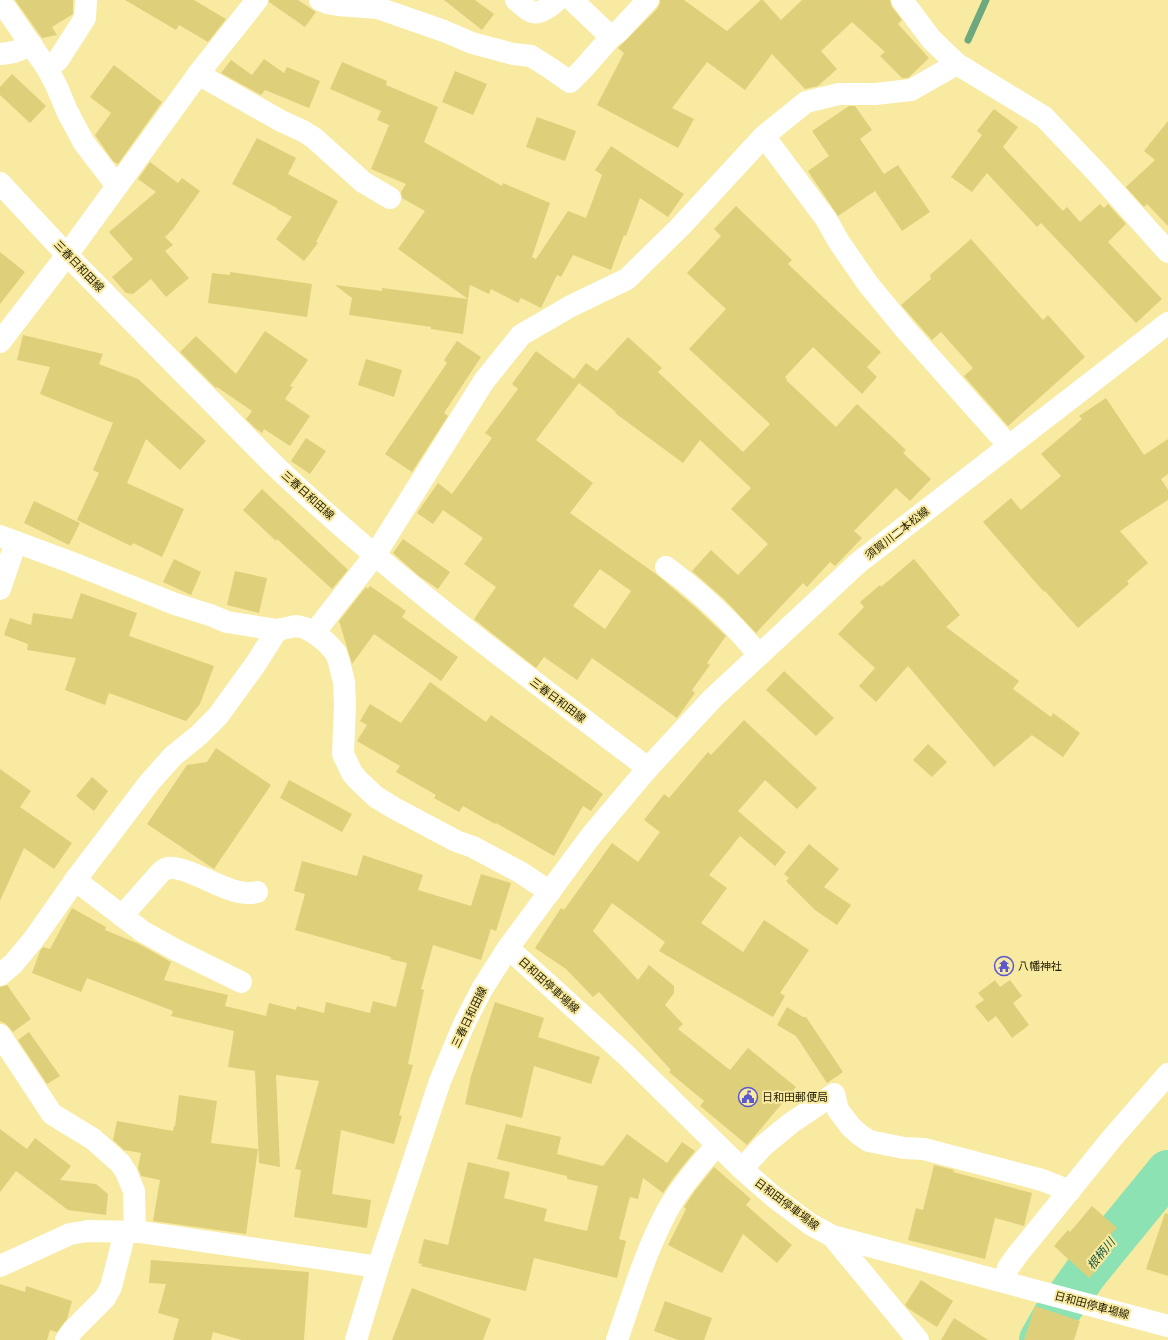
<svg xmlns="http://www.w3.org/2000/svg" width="1168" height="1340" font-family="'DejaVu Sans','Noto Sans JP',sans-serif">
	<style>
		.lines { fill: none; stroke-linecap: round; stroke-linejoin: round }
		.stream { stroke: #6ea87f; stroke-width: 7 }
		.river { stroke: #8de2b4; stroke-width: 44 }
		.building { fill: #decf7b; fill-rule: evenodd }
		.minor { stroke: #fff; stroke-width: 22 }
		.major { stroke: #fff; stroke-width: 22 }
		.labels { text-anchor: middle; stroke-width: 4; stroke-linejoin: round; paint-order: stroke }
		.street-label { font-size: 11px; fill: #262103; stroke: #f8eaa1 }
		.poi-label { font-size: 11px; fill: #262103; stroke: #f8eaa1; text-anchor: start }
		.water-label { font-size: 12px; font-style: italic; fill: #165739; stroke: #f8eaa1 }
	</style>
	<rect width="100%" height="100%" fill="#f8eaa1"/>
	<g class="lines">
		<polyline class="stream" points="968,40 986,0"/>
		<polyline class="river" points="1041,1340 1054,1317 1087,1271 1168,1172"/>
	</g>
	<g class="building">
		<polygon points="15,0 73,0 73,14 52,27 57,35 42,38"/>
		<polygon points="125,0 194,0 226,19 208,42 179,25 176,30"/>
		<polygon points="269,0 298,0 316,12 305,27 269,2"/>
		<polygon points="444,0 475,0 494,14 482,30"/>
		<polygon points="660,0 684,0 727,31 761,0 763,0 781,20 802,0 890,0 892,7 902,20 898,24 929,58 908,78 902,78 880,56 885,52 852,22 821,51 837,69 818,86 805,89 772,54 745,90 707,62 672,108 694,119 678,148 597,105 624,53 618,48 657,9 660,3"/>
		<polygon points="264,59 284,73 287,67 320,81 309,108 265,90 261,95 221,73 231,60 252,75"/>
		<polygon points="342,62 387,81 386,85 438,107 424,142 502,186 503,183 550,203 532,257 536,259 568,211 586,218 602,175 595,170 611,146 684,194 668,217 640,198 626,236 624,235 611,270 573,255 561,277 557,275 541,308 521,298 518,303 491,289 489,294 470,285 463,334 431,329 431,327 349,315 352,298 335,285 382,291 382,288 468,299 398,249 425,211 402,198 401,192 406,184 371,169 389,125 377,120 381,111 330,89"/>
		<polygon points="114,65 162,102 118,164 113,161 95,135 111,113 90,97"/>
		<polygon points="455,71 487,84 473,115 442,102"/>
		<polygon points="12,74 46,106 30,123 0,95 0,87"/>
		<polygon points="849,106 855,106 872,130 860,139 884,174 898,165 930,212 902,231 875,191 838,216 808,171 829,156 812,131"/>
		<polygon points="994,109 1018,127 1003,147 1063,211 1067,207 1080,222 1100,204 1104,208 1108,204 1126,224 1108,242 1162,299 1136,323 1041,223 1037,227 987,173 972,192 951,177 982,135 977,131"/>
		<polygon points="537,117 576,131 565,161 526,147"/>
		<polygon points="1168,121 1168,226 1147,204 1144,207 1126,187 1155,160 1144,151"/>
		<polygon points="257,138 296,158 288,174 338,201 316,242 318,243 304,261 276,239 292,217 277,209 277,208 232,184"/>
		<polygon points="150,162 178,183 182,178 200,191 173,229 165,237 173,245 165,251 189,278 166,297 151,279 133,294 126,293 112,277 133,259 109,232 156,192 138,179"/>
		<path d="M736 206 792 260 788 264 881 352 867 367 877 377 862 394 813 347 785 377 787 379 786 380 836 427 857 404 906 450 903 453 931 479 910 501 896 488 854 531 862 538 835 566 830 562 807 587 803 583 756 633 724 599 692 571 711 550 738 575 768 544 731 509 751 488 700 440 683 463 615 413 616 412 579 383 536 440 593 483 570 513 656 574 695 607 726 636 707 663 710 665 692 690 695 693 677 718 592 658 577 680 544 657 536 668 474 619 496 587 464 564 483 538 443 510 433 524 417 513 438 483 452 494 492 438 485 433 518 389 512 384 536 351 574 379 586 363 597 371 628 337 662 368 658 372 743 452 770 424 689 349 726 309 687 273 721 236 714 229ZM600 569 631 591 605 629 573 606Z"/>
		<polygon points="971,239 1043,320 1048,315 1085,357 1008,426 964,376 973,368 941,332 932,340 901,305 931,279 930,275"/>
		<polygon points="0,252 25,272 0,304"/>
		<polygon points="230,272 312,284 307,317 208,303 212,273 230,275"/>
		<polygon points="265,331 308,360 290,386 293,387 285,399 310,416 290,446 264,429 262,433 255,428 246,419 252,411 217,387 216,388 180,352 196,336 236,374"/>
		<polygon points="23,335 103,354 99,364 138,379 206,441 180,470 146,439 127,483 184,509 162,557 133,543 131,546 77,520 99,473 93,470 113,423 40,394 50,367 17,360"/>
		<polygon points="457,341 481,357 444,413 448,416 412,472 385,454 447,363 444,360"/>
		<polygon points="366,359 402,370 394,397 358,385"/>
		<polygon points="1106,398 1144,455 1168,439 1168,474 1161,479 1168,490 1168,500 1120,531 1148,563 1127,581 1129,584 1078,628 1045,591 1044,592 983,522 1011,498 1021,510 1061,476 1041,454 1082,419 1079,416"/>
		<polygon points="306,438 326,451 310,474 291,461"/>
		<polygon points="262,489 348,570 332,589 277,539 276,541 243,510"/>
		<polygon points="34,501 80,523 69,545 24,523"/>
		<polygon points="403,539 450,572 438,589 419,576 393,553"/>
		<polygon points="174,559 201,572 191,595 163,582"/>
		<polygon points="914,559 960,615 946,627 1019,681 1013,689 1051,717 1053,713 1080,733 1063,757 1032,735 994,767 908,666 876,702 859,686 875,668 838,634 864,607 860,602 880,585 881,587"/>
		<polygon points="235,571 267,578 259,613 227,605"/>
		<polygon points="370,586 406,611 402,617 458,657 441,681 374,634 352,664 339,621 366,587 368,589"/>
		<polygon points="81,593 137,613 129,636 214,666 200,704 186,721 109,693 105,705 65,690 76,658 27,650 28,644 4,635 10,618 31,625 33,613 72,619"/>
		<polygon points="784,671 834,718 816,736 766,690"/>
		<polygon points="430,682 486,722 491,715 603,794 591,811 583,806 554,856 496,823 495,824 463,806 459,812 434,798 436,795 396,772 400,766 357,741 367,725 360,721 370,704 401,723"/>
		<polygon points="744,720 817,788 797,809 765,780 738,811 786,852 775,866 740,836 709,875 727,888 701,923 743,952 764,920 809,950 780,993 785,996 773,1017 659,951 665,942 612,903 593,931 638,980 649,965 674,986 674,993 665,1005 683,1024 678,1029 730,1070 748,1048 796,1087 747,1145 700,1106 704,1101 669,1072 671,1070 599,992 593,997 566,969 535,948 561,908 564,910 612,843 638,862 660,832 644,820 664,794 669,798 708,752 711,755"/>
		<polygon points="928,744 947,762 932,777 913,760"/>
		<polygon points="216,748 271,785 214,869 147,824 187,765 207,762"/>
		<polygon points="0,769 31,791 20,807 72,843 54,869 24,848 0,901"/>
		<polygon points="92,777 108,791 94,811 76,796"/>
		<polygon points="289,780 352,814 342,832 280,798"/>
		<polygon points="809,844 839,869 824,887 851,905 837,925 815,910 786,881 789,878 784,874"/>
		<polygon points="363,855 423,875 418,890 471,906 481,874 511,883 496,931 491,929 481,960 433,945 421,989 424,990 408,1064 413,1065 399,1115 402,1116 394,1144 341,1130 332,1194 371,1200 367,1228 294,1217 301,1170 295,1169 319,1081 276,1075 280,1167 259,1163 255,1071 228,1067 234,1031 171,1016 173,1011 87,978 81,992 32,973 40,951 43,947 50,949 72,908 106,927 105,930 139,944 171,962 164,980 228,995 225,1006 266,1016 269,1003 296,1010 297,1006 324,1013 326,1002 370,1013 373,1001 396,1007 407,963 390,959 391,957 295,930 305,894 294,891 302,861 357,876"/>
		<polygon points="995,980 1000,987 1010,980 1022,996 1013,1003 1029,1025 1012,1038 996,1016 988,1022 975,1006 984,1000 978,993"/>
		<polygon points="7,985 31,1019 13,1032 6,1024 0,1021 0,987"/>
		<polygon points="495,1002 544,1018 538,1037 600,1057 591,1084 534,1066 522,1118 465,1104 471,1076"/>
		<polygon points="787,1007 803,1017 806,1017 843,1072 827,1083 796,1036 777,1025"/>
		<polygon points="29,1032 60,1076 47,1084 18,1040"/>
		<polygon points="179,1095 217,1101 211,1143 258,1149 246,1234 153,1221 160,1180 141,1176 138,1168 141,1153 124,1150 113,1140 117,1121 173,1131 174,1126 175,1126"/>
		<polygon points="506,1124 561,1137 557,1154 603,1166 627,1134 667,1163 682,1142 695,1151 674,1177 663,1193 643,1178 638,1199 630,1197 619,1239 626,1241 617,1278 534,1258 526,1291 421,1266 422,1264 418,1263 424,1239 448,1245 468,1162 510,1172 504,1198 547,1209 544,1221 587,1231 598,1186 567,1179 567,1176 497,1159"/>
		<polygon points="0,1129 27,1149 35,1138 71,1166 60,1180 96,1184 108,1194 106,1215 68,1210 16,1171 0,1192"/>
		<polygon points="934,1165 954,1170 953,1172 1032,1193 1024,1226 995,1218 985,1259 908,1240 916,1208 923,1210"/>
		<polygon points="714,1167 751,1199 746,1205 792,1245 777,1263 743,1234 722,1273 668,1245 686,1209 684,1207 694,1192"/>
		<polygon points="1092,1206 1117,1228 1093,1254 1103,1263 1089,1278 1054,1246 1068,1230 1070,1232"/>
		<polygon points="1165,1213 1168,1214 1168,1276 1146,1269"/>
		<polygon points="151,1260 309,1272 304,1340 242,1340 213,1332 211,1340 173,1340 179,1319 158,1313 166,1284 149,1283"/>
		<polygon points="921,1280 953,1301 937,1327 909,1309 905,1305"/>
		<polygon points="0,1284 25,1292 26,1286 72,1301 67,1319 57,1332 50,1330 47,1340 0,1340"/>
		<polygon points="412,1288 491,1319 483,1340 392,1340"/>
		<polygon points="665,1301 712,1318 704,1340 678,1340 654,1331"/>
		<polygon points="1035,1306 1080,1321 1074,1340 1024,1340"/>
		<polygon points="954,1318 988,1340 941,1340"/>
	</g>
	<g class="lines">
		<g class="minor">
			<polyline points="0,0 47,68 57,87 67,111 84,143 117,186"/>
			<polyline points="320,0 327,3 338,5 378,8 444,31 472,43 513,54 531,56 550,68 570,82 583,69 611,37"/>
			<path d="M516 0C521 4 526 9 532 12 539 15 553 5 557 0"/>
			<polyline points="572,0 611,37 618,32 648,0"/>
			<polyline points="902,0 931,39 957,64 1044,117 1099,175 1168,252"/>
			<polyline points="0,54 14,52 32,45"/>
			<polyline points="47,68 58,60 85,18 86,0"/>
			<polyline points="198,74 281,121 303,131 314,138 363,182 390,198"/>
			<polyline points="764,136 826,219 839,242 868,284 905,329 1009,446"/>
			<polyline points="0,342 67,255 202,69 257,0"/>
			<polyline points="0,536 70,562 175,604 210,615 227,622 277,630 296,626 305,628 314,633 326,642 336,653 339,662 344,682 345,705 343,754 352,773 358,780 376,797 394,808 456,841 473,847 520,872 550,892"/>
			<path d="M666 567C701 593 731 621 759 655"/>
			<polyline points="0,589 16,542"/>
			<polyline points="314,633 375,555 484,381 521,335 571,306 627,279 680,227 764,136 806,102 839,94 875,94 911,90 957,64"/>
			<polyline points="75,880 142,931 174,949 241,982"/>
			<path d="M122 916 160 873C162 871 165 869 168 868 173 867 178 869 183 870 204 876 235 898 257 892"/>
			<polyline points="0,975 13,964 33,940 76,879 149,783 173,756 199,735 218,716 257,662 277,630"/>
			<polyline points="0,1035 52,1114 93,1139 120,1163 126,1172 134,1191 135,1232"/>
			<polyline points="742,1169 763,1146 791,1123 834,1094 838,1110 851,1127 860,1135 869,1141 904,1148 924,1149 1042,1180 1070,1191"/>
			<polyline points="832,1236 918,1340"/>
			<polyline points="0,1266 70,1234 88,1231 141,1232 378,1267"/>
			<polyline points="1004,1281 1008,1268 1018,1254 1113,1137 1168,1074"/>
			<polyline points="66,1340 73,1330 105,1298 111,1287 125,1232"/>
			<path d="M617 1340C632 1297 645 1252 667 1211 680 1187 699 1165 717 1145"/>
		</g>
		<g class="major">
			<path d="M0 183 67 255 272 463C389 575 520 671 648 768"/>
			<polyline points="508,948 626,1055 742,1169 774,1197 810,1224 832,1236 1168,1326"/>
			<polyline points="356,1340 378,1267 440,1081 464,1024 482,989 508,948 590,837 648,768 712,699 858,563 1168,323"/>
		</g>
	</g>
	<defs>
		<g id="temple-ring" transform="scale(1)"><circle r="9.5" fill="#f8eaa1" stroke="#5a57cf" stroke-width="1.5"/><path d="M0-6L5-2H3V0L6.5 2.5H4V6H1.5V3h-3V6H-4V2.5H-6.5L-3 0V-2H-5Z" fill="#5a57cf"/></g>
		<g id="civic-ring" transform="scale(1)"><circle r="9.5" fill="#f8eaa1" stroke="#5a57cf" stroke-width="1.5"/><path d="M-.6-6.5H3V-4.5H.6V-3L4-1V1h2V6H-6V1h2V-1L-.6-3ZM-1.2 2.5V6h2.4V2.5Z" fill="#5a57cf"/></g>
	</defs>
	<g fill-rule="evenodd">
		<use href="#temple-ring" x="1004" y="966"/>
		<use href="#civic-ring" x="748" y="1097"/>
	</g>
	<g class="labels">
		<g class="street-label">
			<text transform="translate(79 266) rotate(46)" y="4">三春日和田線</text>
			<text transform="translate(308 495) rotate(42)" y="4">三春日和田線</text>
			<text transform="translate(897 533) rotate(-38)" y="4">須賀川二本松線</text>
			<text transform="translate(558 700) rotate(37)" y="4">三春日和田線</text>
			<text transform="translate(549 985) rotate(42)" y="4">日和田停車場線</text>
			<text transform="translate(469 1017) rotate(-64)" y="4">三春日和田線</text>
			<text transform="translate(787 1204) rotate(37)" y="4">日和田停車場線</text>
			<text transform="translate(1092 1305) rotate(15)" y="4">日和田停車場線</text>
		</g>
		<g class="poi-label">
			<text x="1018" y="970">八幡神社</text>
			<text x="762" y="1101">日和田郵便局</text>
		</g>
		<g class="water-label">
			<text transform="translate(1101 1254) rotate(-51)" y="4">根柄川</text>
		</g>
	</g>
</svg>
